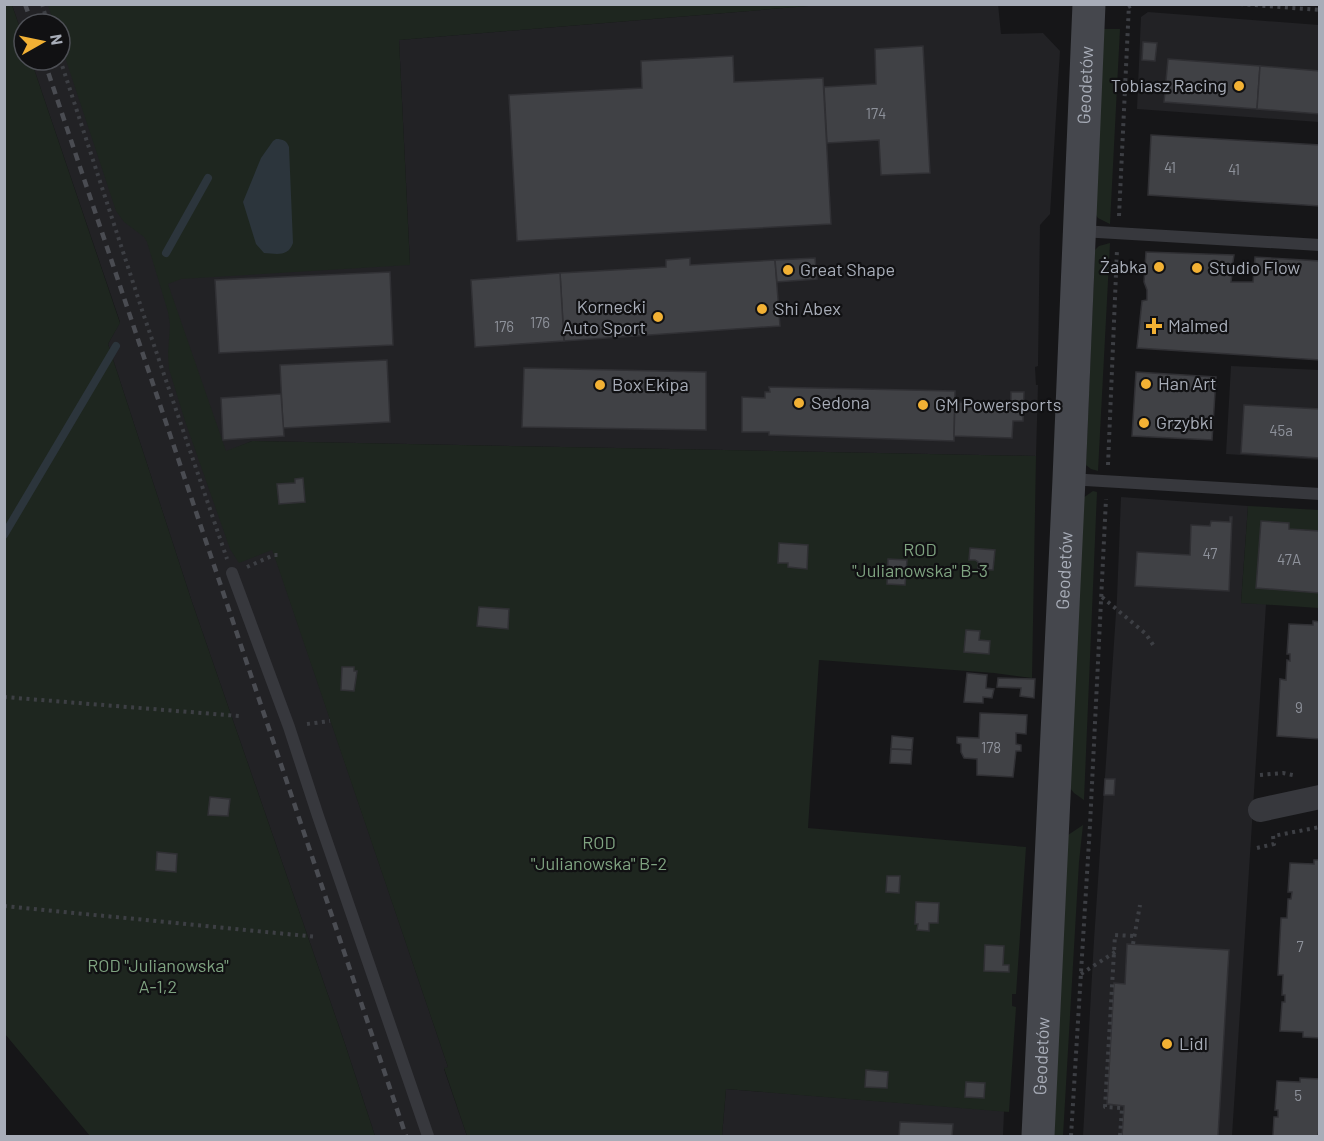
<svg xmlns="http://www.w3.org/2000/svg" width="1324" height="1141" font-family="Barlow,sans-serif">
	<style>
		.built { fill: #222225 }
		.green { fill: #1e261f }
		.water { fill: #2c353c }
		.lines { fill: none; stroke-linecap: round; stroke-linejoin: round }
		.stream { stroke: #2c353c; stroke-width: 8 }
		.building { fill: #404145; stroke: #303034; stroke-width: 1.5 }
		.path { stroke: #3d3f44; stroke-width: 4; stroke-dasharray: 3 4.5; stroke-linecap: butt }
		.lane { stroke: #37383d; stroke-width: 12 }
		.street { stroke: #37383d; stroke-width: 24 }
		.secondary { stroke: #45474d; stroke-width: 33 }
		.rail { stroke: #4a4c52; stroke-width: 4.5; stroke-dasharray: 8 6; stroke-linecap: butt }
		.poi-dot { fill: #f2b134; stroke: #111113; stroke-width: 2 }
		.labels { text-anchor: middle; stroke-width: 4.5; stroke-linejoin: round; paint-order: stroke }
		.number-label { font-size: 15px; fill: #8e929b }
		.street-label { font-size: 18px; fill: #a8adb8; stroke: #111113 }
		.poi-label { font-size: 18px; fill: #a8adb8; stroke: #111113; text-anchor: start }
		.park-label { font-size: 18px; fill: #7fa381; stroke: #111113 }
	</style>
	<rect width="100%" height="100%" fill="#161618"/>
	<g class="built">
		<polygon points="998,4 1001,34 1043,33 1060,51 1050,214 1040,225 1038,366 1035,367 1036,385 1038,385 1036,456 252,441 238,447 448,1067 444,1069 467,1136 375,1136 345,1044 192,602 108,344 120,322 31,60 60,60 60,24 24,24 24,40 12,5 87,5 410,264 399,40 820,5"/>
		<polygon points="1148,12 1319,25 1319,122 1137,109 1141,17"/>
		<polygon points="1231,366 1319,370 1319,460 1226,454"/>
		<polygon points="1121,497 1248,506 1241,603 1266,604 1232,1136 1083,1136 1094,940 1117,598"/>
		<polygon points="726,1089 1004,1111 1003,1136 722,1136"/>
	</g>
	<g class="green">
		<polygon points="4,5 12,5 24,40 24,60 31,60 120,323 108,344 192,602 345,1044 375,1136 90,1136 5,1034"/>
		<polygon points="48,5 820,5 399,40 410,265 181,279 168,284 226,451 252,441 1036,456 1032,678 994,673 819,660 808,828 1026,847 1016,994 1012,994 1012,1006 1016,1007 1009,1112 726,1089 722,1136 467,1136 444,1068 448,1067 274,555 272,550 239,563 230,549 185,421 169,369 168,354 170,325 168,312 147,242 144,237 124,222 116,211 60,42 60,24 54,24"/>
		<polygon points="1104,29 1120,29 1110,224 1098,218 1094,212"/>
		<polygon points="1110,243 1098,471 1091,469 1086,465 1095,250 1099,246"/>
		<polygon points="1093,491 1097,492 1084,800 1074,793 1070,788 1083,498"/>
		<polygon points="1248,506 1319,510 1319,608 1241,603"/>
		<polygon points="1083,825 1079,862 1063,1136 1049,1136 1068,835"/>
	</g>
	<path class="water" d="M276 139C283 139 287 141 289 147L293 243C288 257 277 254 264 253L256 244 243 202 261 158 273 141Z"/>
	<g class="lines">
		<g class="stream">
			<polyline points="166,253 208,178"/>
			<polyline points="4,535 116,346"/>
		</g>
	</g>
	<g class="building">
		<polygon points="1143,42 1157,43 1155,61 1142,60"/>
		<polygon points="923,46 930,173 881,175 879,140 827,143 824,87 876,84 875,49"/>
		<polygon points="733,56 734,82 823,78 831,224 517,241 509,95 642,88 641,61"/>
		<polygon points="1168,59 1260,66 1257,109 1164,102"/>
		<polygon points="1260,66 1320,71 1320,114 1257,109"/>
		<polygon points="1151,135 1320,145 1320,206 1148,195"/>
		<polygon points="1146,252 1234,255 1233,262 1226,270 1232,274 1231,282 1253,282 1255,257 1320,261 1320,360 1137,348 1142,301 1147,300 1147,290 1144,282"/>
		<polygon points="690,258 690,265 775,260 780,326 564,341 560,273 666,267 666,260"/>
		<polygon points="815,258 817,279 777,282 775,260"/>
		<polygon points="390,272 393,345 219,353 215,280"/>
		<polygon points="560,273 564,341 475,347 471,280"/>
		<polygon points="387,360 390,422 283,428 280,365"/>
		<polygon points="524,368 706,372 706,430 522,427"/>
		<polygon points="1136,372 1216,377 1212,440 1132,436"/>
		<polygon points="769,387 955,391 954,441 769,435 769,432 742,432 742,397 765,398 765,392 770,392"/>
		<polygon points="1011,392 1024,392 1023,421 1013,421 1012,438 954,436 955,402 1011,403"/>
		<polygon points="281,394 284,436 223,440 221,398"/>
		<polygon points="1244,405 1320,409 1320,458 1241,453"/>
		<polygon points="303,478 305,502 279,504 277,484 295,483 295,479"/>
		<polygon points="1230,517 1232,517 1229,591 1135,586 1137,552 1190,555 1191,525 1210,526 1211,521 1230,522"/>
		<polygon points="1261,521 1289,523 1289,529 1320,531 1320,593 1256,588"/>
		<polygon points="779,543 808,545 807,569 788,567 788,563 778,563"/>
		<polygon points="970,548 995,550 993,570 978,569 978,562 975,560 969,560"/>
		<polygon points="888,559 907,560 905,585 887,584"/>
		<polygon points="479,607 509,609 508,629 477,626"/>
		<polygon points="1313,621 1320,622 1320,739 1277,736 1280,679 1286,680 1287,660 1290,661 1290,654 1287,654 1289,624 1313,625"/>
		<polygon points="966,630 980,631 979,640 990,641 989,654 964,652"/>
		<polygon points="342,667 354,667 354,671 357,671 354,691 341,690"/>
		<polygon points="967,673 987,675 986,688 994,689 992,698 983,697 983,703 964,702"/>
		<polygon points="998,678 1035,679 1034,698 1020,696 1021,688 997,687"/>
		<polygon points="980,713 1027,715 1026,734 1016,733 1016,744 1021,745 1021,751 1016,751 1013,777 977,775 977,759 964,758 961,752 961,744 957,743 957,737 979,738"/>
		<polygon points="892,736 913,738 912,750 891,749"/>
		<polygon points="891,749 912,750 911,764 890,763"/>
		<polygon points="1105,779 1115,779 1114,795 1104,795"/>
		<polygon points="210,797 230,799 228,816 208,815"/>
		<polygon points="157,852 177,854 176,872 156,870"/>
		<polygon points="1314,860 1320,860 1320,1038 1303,1037 1303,1032 1280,1031 1282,1002 1285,1002 1285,995 1282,995 1283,975 1278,975 1281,918 1287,918 1288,899 1291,899 1292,892 1288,892 1290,863 1314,864"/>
		<polygon points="887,876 900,876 899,893 886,892"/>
		<polygon points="916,902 939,903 938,923 929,923 929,931 917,930 918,924 915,924"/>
		<polygon points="1127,944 1229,950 1218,1136 1122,1136 1124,1106 1107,1104 1114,983 1125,984"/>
		<polygon points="985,945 1004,946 1003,965 1009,965 1009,972 984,971"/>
		<polygon points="866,1070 888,1072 887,1088 865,1087"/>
		<polygon points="1300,1078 1320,1079 1320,1121 1318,1136 1268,1136 1273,1136 1274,1117 1278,1117 1278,1110 1275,1110 1277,1081 1300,1082"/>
		<polygon points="966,1082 985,1083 984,1098 965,1097"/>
		<polygon points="900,1122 953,1124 952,1136 899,1136"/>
	</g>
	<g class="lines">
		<g class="path">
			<polyline points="42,4 48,24"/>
			<polyline points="1240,4 1320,10"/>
			<polyline points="1128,7 1135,4"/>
			<polyline points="60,59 143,313 227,559"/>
			<polyline points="1119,216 1129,4"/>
			<polyline points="1108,465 1117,250"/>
			<polyline points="247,567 274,555 279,555"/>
			<polyline points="1102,597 1146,634 1155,648"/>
			<polyline points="4,697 239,716"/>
			<polyline points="307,724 330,721"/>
			<polyline points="1260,775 1283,773 1297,776"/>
			<polyline points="1257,848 1274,844 1273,836 1320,827"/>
			<polyline points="4,906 317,937"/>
			<polyline points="1133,944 1140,905"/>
			<polyline points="1081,974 1115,952"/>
			<polyline points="1071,1136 1090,825 1106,499"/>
			<polyline points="1120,1136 1122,1108 1105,1107 1115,935 1134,936"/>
		</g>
		<g class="lane">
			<polyline points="1081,231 1320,245"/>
			<polyline points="1069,479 1320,494"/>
			<polyline points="232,573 289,727 318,816 428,1136"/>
		</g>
		<polyline class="street" points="1260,810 1320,797"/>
		<path class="secondary" id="s1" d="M1038 1136 1069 479 1089 4"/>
		<g class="rail">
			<polyline points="25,4 32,24"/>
			<polyline points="44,60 406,1136"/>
		</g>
	</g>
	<g class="poi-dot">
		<circle cx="1239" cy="86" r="6"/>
		<circle cx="1159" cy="267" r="6"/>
		<circle cx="1197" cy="268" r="6"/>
		<circle cx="788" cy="270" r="6"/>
		<circle cx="762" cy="309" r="6"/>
		<circle cx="658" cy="317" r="6"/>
		<path d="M1151 317h6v6h6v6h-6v6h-6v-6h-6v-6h6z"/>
		<circle cx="1146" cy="384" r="6"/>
		<circle cx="600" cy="385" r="6"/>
		<circle cx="799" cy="403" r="6"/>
		<circle cx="923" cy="405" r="6"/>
		<circle cx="1144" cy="423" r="6"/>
		<circle cx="1167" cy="1044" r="6"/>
	</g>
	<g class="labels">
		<g class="number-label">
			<text x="876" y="119">174</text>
			<text x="1170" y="173">41</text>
			<text x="1234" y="175">41</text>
			<text x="540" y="328">176</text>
			<text x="504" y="332">176</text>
			<text x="1281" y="436">45a</text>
			<text x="1210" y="559">47</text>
			<text x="1289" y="565">47A</text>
			<text x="1299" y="713">9</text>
			<text x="991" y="753">178</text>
			<text x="1300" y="952">7</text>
			<text x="1298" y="1101">5</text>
		</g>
		<g class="street-label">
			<text dy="6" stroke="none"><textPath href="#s1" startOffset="1052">Geodetów</textPath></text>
			<text dy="6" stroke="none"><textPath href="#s1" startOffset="566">Geodetów</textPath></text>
			<text dy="6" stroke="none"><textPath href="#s1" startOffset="80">Geodetów</textPath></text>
		</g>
		<g class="poi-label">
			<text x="1227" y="92" text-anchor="end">Tobiasz Racing</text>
			<text x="1147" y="273" text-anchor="end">Żabka</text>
			<text x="1209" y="274">Studio Flow</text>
			<text x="800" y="276">Great Shape</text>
			<text x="646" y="313" text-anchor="end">Kornecki<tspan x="646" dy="21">Auto Sport</tspan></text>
			<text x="774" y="315">Shi Abex</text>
			<text x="1168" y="332">Malmed</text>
			<text x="1158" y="390">Han Art</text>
			<text x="612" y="391">Box Ekipa</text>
			<text x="811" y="409">Sedona</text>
			<text x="935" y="411">GM Powersports</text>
			<text x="1156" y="429">Grzybki</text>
			<text x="1179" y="1050">Lidl</text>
		</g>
		<g class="park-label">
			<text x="920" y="556">ROD<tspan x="920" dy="21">"Julianowska" B-3</tspan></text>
			<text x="599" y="849">ROD<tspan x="599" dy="21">"Julianowska" B-2</tspan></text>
			<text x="158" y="972">ROD "Julianowska"<tspan x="158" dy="21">A-1,2</tspan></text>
		</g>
	</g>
	<rect width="1324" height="1141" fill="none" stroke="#a8adb8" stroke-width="12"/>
	<g transform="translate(42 42) rotate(81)"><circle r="28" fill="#111113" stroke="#4d4f55" stroke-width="1.5"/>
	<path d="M0-4.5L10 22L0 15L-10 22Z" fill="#f2b134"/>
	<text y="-9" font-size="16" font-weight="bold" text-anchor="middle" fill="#a8adb8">N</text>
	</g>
</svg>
